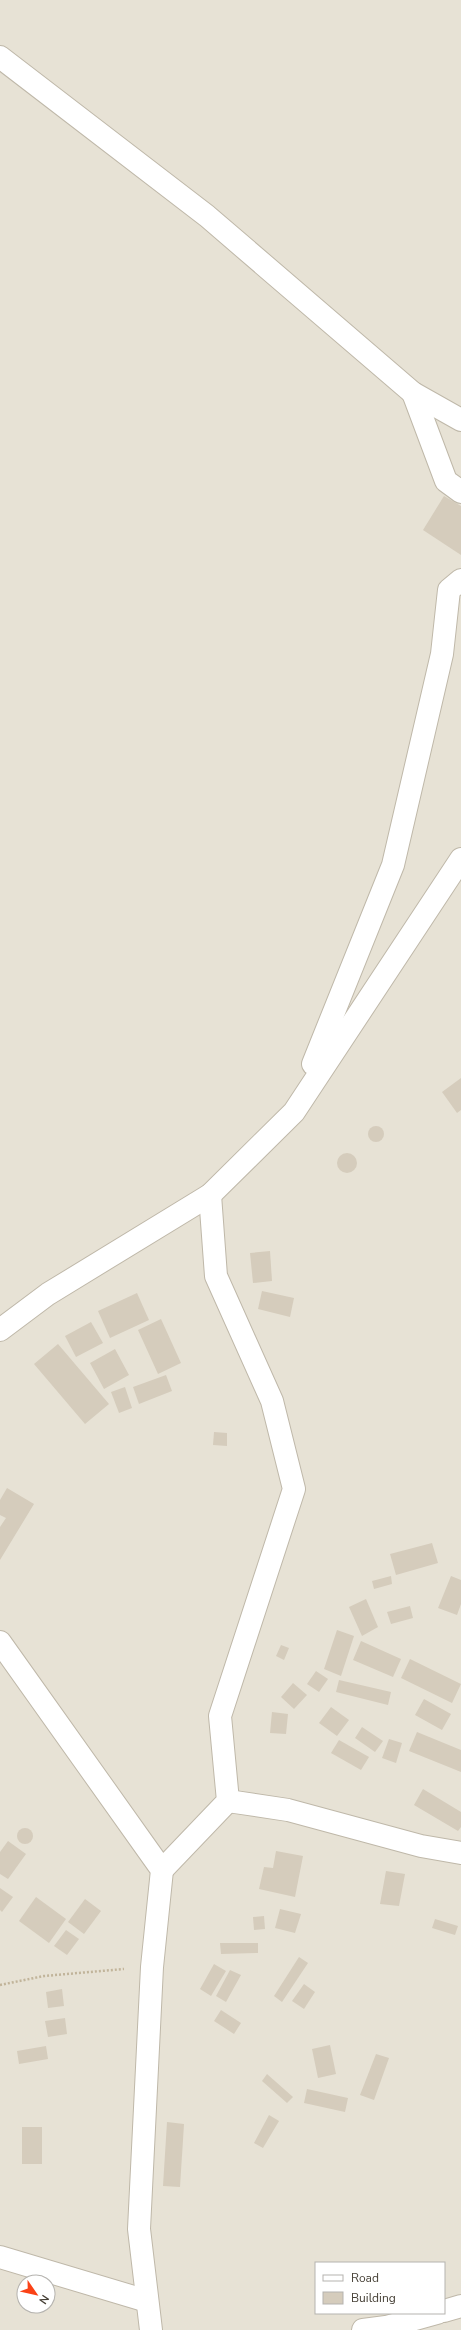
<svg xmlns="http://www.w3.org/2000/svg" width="461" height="2330" font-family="'Nunito Sans',sans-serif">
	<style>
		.residential { fill: #e7e2d5; fill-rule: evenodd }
		.building { fill: #d5ccbc }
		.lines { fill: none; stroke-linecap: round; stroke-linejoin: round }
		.minor-casing { stroke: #bfb8a9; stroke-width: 24 }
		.path { stroke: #c1b49a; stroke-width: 2.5; stroke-dasharray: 2 2; stroke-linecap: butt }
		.minor { stroke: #fff; stroke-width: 22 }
	</style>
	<rect width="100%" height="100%" fill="#f3f0e7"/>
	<path class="residential" d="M0 0H461V2330H0ZM316 2263H444V2313H316ZM24 2282H48V2306H24Z"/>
	<g class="building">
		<polygon points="444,496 461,506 461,555 423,530"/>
		<polygon points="461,1078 461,1110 457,1113 442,1092"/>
		<circle cx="376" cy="1134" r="8"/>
		<circle cx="347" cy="1163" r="10"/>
		<polygon points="270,1251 272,1281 253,1283 250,1253"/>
		<polygon points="262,1291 294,1298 290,1317 258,1309"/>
		<polygon points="137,1293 149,1320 110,1338 98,1311"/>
		<polygon points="161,1319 181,1363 158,1374 138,1330"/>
		<polygon points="91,1322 103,1343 76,1357 65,1336"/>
		<polygon points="58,1344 109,1404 85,1424 34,1364"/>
		<polygon points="115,1349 129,1375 104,1389 90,1363"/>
		<polygon points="166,1375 172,1391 139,1404 133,1387"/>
		<polygon points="125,1387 132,1408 119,1413 111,1392"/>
		<polygon points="214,1432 227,1433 227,1446 213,1445"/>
		<polygon points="7,1488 34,1504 0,1560 0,1527 6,1518 0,1515 0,1500"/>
		<polygon points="432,1543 438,1563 396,1575 390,1554"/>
		<polygon points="391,1576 392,1584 374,1589 372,1581"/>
		<polygon points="451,1576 461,1580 461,1604 457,1615 438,1608"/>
		<polygon points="366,1599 378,1627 362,1636 349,1607"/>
		<polygon points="410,1606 413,1618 391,1624 387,1612"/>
		<polygon points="337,1630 354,1636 341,1676 324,1669"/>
		<polygon points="361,1641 401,1659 393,1677 353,1660"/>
		<polygon points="281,1645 289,1648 284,1660 276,1656"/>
		<polygon points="410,1659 461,1684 452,1703 401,1678"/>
		<polygon points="316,1671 328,1679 319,1692 307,1684"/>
		<polygon points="339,1680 391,1692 388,1705 336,1692"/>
		<polygon points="293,1683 307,1695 294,1709 281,1697"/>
		<polygon points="424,1699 451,1714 442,1730 415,1715"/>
		<polygon points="331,1707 349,1720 337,1736 319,1723"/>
		<polygon points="272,1712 288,1714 286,1734 270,1733"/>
		<polygon points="362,1727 383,1741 375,1752 355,1738"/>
		<polygon points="417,1732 461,1750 461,1772 409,1751"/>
		<polygon points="389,1739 402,1743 396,1763 382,1758"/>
		<polygon points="339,1740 369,1757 361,1770 331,1753"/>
		<polygon points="423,1789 461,1812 461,1827 458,1831 414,1805"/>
		<circle cx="25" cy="1836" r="8"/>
		<polygon points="8,1841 26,1854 8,1879 0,1874 0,1852"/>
		<polygon points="276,1851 303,1856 295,1897 259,1889 264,1867 273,1868"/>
		<polygon points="386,1871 405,1874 399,1906 380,1904"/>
		<polygon points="0,1888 13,1897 2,1912 0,1910"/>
		<polygon points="36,1897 66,1919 49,1943 19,1921"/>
		<polygon points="85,1899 101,1911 84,1934 68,1922"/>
		<polygon points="280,1909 301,1914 295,1933 275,1928"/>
		<polygon points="264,1916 265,1929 254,1930 253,1917"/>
		<polygon points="435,1919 458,1926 455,1935 432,1928"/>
		<polygon points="66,1930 79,1939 67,1955 54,1946"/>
		<polygon points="220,1943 258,1943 258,1953 221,1954"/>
		<polygon points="299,1957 308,1963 282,2002 274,1996"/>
		<polygon points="214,1964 226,1971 211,1996 200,1989"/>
		<polygon points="230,1970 241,1975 226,2002 216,1996"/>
		<polygon points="304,1984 315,1992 304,2009 292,2001"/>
		<polygon points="62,1989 64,2006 48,2008 46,1992"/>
		<polygon points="221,2010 241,2023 234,2034 214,2021"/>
		<polygon points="65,2018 67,2034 48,2037 45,2021"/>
		<polygon points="330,2045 336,2074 318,2078 312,2049"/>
		<polygon points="46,2046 48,2059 19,2064 17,2051"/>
		<polygon points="376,2054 389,2058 374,2100 360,2095"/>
		<polygon points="267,2074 293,2097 287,2103 262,2081"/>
		<polygon points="307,2089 348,2098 345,2112 304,2103"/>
		<polygon points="269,2115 279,2121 263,2148 254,2143"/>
		<polygon points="167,2122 184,2124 180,2187 163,2186"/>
		<rect x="22" y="2127" width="20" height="37"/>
	</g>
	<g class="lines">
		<g class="minor-casing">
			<g id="minor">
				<polyline points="0,57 207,216 413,393 461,420"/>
				<polyline points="413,393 446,481 461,492"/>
				<polyline points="313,1064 393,865 442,654 449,590 461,580"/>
				<polyline points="0,1330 48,1294 210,1195 294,1112 461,859"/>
				<polyline points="0,1642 162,1870 152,1967 139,2229 151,2330"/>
				<polyline points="228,1801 288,1810 421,1846 461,1853"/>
				<polyline points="162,1870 228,1801 220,1716 294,1489 272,1401 216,1276 210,1195"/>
				<polyline points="0,2257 147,2301"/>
				<polyline points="444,2311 461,2306"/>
				<polyline points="363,2330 386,2327 437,2313"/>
			</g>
		</g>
		<polyline class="path" points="0,1985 44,1976 124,1969"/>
		<use href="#minor" class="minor"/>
	</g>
	<rect x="315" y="2262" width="130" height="52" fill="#ffffff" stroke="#b5b3af"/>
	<rect x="323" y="2275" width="20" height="6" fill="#ffffff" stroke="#b5b3af"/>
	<text x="351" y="2282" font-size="12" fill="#464036">Road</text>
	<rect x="323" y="2292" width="20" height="12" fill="#d5ccbc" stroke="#b5b3af"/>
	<text x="351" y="2302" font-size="12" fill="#464036">Building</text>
	<g transform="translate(36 2294) rotate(124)"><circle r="19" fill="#ffffff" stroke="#b5b3af"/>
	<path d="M0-3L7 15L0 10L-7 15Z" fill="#fa4217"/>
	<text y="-6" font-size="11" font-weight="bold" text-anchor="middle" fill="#464036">N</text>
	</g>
</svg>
